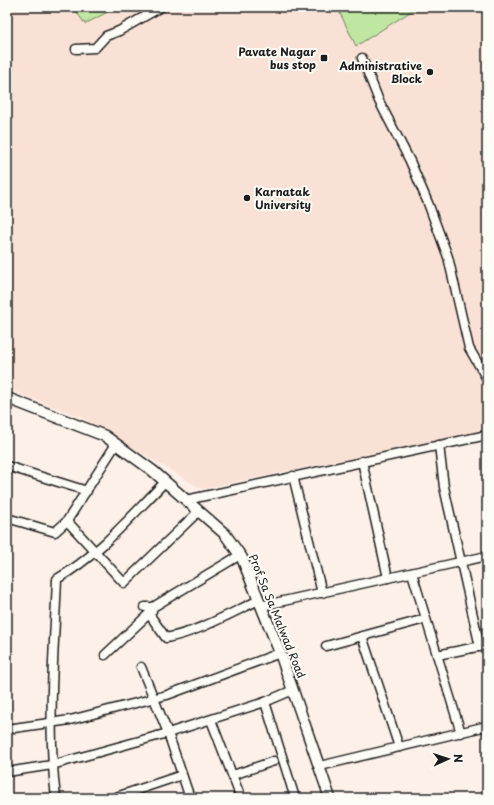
<svg xmlns="http://www.w3.org/2000/svg" width="494" height="805" font-family="'Playpen Sans',sans-serif">
	<style>
		.built { fill: #fae1d6 }
		.green { fill: #bfe7a2; stroke: #6e825f }
		.lines { fill: none; stroke-linecap: round; stroke-linejoin: round }
		.minor-casing { stroke: #1c1c1c; stroke-width: 11 }
		.tertiary-casing { stroke: #1c1c1c; stroke-width: 13 }
		.minor { stroke: #fdfcf7; stroke-width: 8 }
		.tertiary { stroke: #fdfcf7; stroke-width: 10 }
		.poi-dot { fill: #1c1c1c; stroke: #fdfcf7; stroke-width: 1.5 }
		.labels { text-anchor: middle; stroke-width: 4; stroke-linejoin: round; paint-order: stroke }
		.poi-label { font-size: 11px; font-weight: bold; fill: #1c1c1c; stroke: #fdfcf7; text-anchor: end }
		.street-label { font-size: 11px; fill: #1c1c1c; stroke: #fdfcf7 }
	</style>
	<rect width="100%" height="100%" fill="#fcf0e8"/>
	<filter id="ink" filterUnits="userSpaceOnUse"><feTurbulence type="fractalNoise" baseFrequency=".025" numOctaves="2"/><feDisplacementMap in="SourceGraphic" scale="8" xChannelSelector="R" yChannelSelector="G"/><feConvolveMatrix kernelMatrix="1 2 1 2 8 2 1 2 1" color-interpolation-filters="sRGB"/></filter>
	<g filter="url(#ink)">
		<polygon class="built" points="7,7 487,7 487,430 202,489 81,417 7,389"/>
		<g class="green">
			<polygon points="73,7 117,7 85,24"/>
			<polygon points="337,7 418,7 356,46"/>
		</g>
		<g class="lines">
			<g class="minor-casing">
				<g id="minor">
					<polyline points="76,49 95,48 106,36 119,31 161,7"/>
					<polyline points="362,58 379,101 410,161 428,203 448,257 469,348 487,379"/>
					<polyline points="439,445 444,487 480,647"/>
					<polyline points="362,461 388,578"/>
					<polyline points="7,466 87,491"/>
					<polyline points="293,476 322,593"/>
					<polyline points="186,500 487,435"/>
					<polyline points="7,518 55,532 67,521 116,444"/>
					<polyline points="67,521 124,583 199,511"/>
					<polyline points="412,573 461,733"/>
					<polyline points="261,606 487,556"/>
					<polyline points="145,607 153,607 240,555"/>
					<path d="M149 614 166 638C198 632 229 614 259 600"/>
					<polyline points="362,636 399,747"/>
					<polyline points="326,646 425,619"/>
					<polyline points="105,655 152,611"/>
					<polyline points="437,655 487,645"/>
					<polyline points="141,667 168,733 190,798"/>
					<polyline points="265,702 295,798"/>
					<polyline points="211,720 241,798"/>
					<polyline points="7,729 70,720 167,695 280,653"/>
					<polyline points="320,766 487,726"/>
					<polyline points="7,772 52,765 168,733 265,702 293,690"/>
					<polyline points="233,775 274,761"/>
					<path d="M56 798C47 726 54 652 57 579 99 555 131 516 165 482"/>
					<polyline points="113,798 182,775"/>
				</g>
			</g>
			<g class="tertiary-casing">
				<polyline id="tertiary" points="7,398 105,436 153,471 225,534 242,558 280,653 330,798"/>
			</g>
			<use href="#minor" class="minor"/>
			<use href="#tertiary" class="tertiary"/>
		</g>
	</g>
	<g class="poi-dot">
		<rect x="320" y="54" width="8" height="8" rx="2"/>
		<circle cx="430" cy="72" r="4"/>
		<circle cx="247" cy="198" r="4"/>
	</g>
	<g class="labels">
		<g class="poi-label">
			<text x="316" y="56">Pavate Nagar<tspan x="316" dy="13">bus stop</tspan></text>
			<text x="422" y="70">Administrative<tspan x="422" dy="13">Block</tspan></text>
			<text x="255" y="196" text-anchor="start">Karnatak<tspan x="255" dy="13">University</tspan></text>
		</g>
		<g class="street-label">
			<text transform="translate(277 616) rotate(68)" y="4">Prof Sa Sa Malwad Road</text>
		</g>
	</g>
	<rect width="494" height="805" fill="none" stroke="#fdfcf7" stroke-width="24"/>
	<rect x="12" y="12" width="470" height="781" fill="none" stroke="#1c1c1c" stroke-width="1.5" filter="url(#ink)"/>
	<g transform="translate(448 759) rotate(87)" stroke="#fdfcf7" stroke-width="3" paint-order="stroke">
	<path d="M0-3L7 15L0 10L-7 15Z" fill="#1c1c1c"/>
	<text y="-6" font-size="11" font-weight="bold" text-anchor="middle" fill="#1c1c1c">N</text>
	</g>
</svg>
